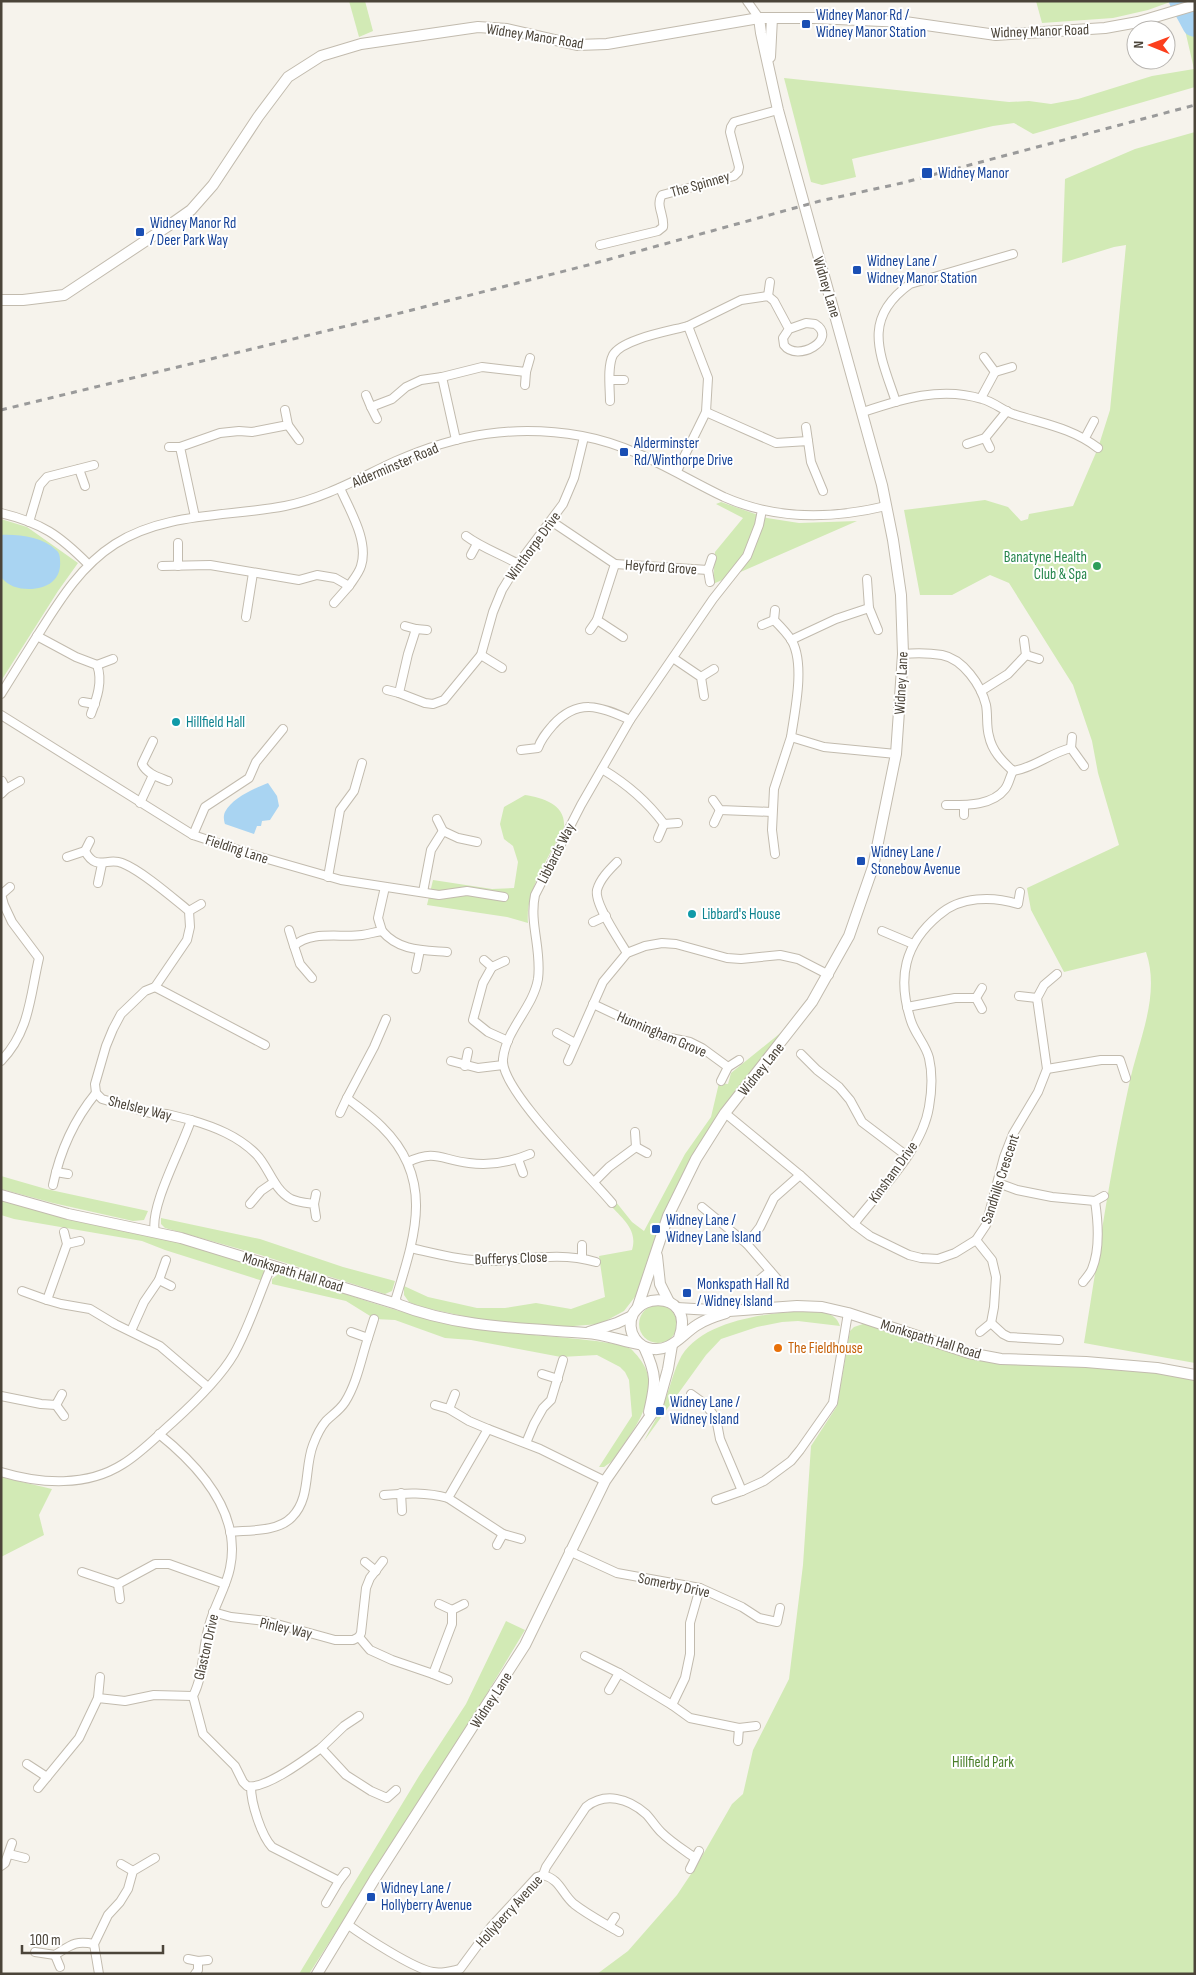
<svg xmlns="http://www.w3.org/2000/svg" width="1196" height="1975" font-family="'Sofia Sans Condensed',sans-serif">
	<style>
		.green { fill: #d2eab5 }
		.water { fill: #a9d4f2 }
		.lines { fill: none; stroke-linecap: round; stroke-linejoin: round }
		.river { stroke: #a9d4f2; stroke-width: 18 }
		.minor-casing { stroke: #c2bbae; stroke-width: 10 }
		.tertiary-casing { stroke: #c2bbae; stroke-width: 12 }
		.minor { stroke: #fff; stroke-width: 8 }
		.tertiary { stroke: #fff; stroke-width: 10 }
		.rail { stroke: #9a9a9a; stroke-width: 3; stroke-dasharray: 6 6; stroke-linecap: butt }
		.transit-dot { fill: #1a4fb4; stroke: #fff; stroke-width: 2 }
		.leisure-dot { fill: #2e9e5b; stroke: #fff; stroke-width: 2 }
		.culture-dot { fill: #0f9aa8; stroke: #fff; stroke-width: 2 }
		.food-dot { fill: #e8710a; stroke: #fff; stroke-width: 2 }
		.labels { text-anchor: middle; stroke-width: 4; stroke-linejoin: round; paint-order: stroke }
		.transit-label { font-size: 15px; fill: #164399; stroke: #fff; text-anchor: start }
		.street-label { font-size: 15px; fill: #4b4439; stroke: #fff }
		.leisure-label { font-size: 15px; fill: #27864d; stroke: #fff; text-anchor: end }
		.culture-label { font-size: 15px; fill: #0d838f; stroke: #fff; text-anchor: start }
		.food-label { font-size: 15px; fill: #c56008; stroke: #fff; text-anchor: start }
		.park-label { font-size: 15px; fill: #4a7f2a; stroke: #fff }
	</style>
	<rect width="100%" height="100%" fill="#f6f3ec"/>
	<g class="green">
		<polygon points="349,1 365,1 373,31 359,37"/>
		<polygon points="1036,1 1173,1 1148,10 1113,18 1042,23"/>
		<polygon points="1195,12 1195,87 1033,134 1014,123 993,126 852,159 856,177 822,185 811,182 784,78 1009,102 1029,101 1051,104 1078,99 1152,76 1194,69 1182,17"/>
		<path d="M1195 132V1363L1084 1343C1098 1257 1110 1170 1129 1085 1138 1041 1161 996 1146 952L1064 972 1031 910 1027 888 1119 845 1098 773 1092 741 1073 685 1009 583 990 575 952 595H920L904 510 985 500 1008 507 1021 521 1028 519 1029 514 1073 506 1098 448 1110 410 1126 245 1114 247 1062 263 1065 179 1135 149Z"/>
		<polygon points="721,502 767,518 799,523 857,521 713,584 715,552 743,518 716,504"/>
		<polygon points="1,519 27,527 78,563 58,591 1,681"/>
		<path d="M525 795C544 798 566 805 564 827 550 856 525 890 528 923L507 917 427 905 433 880 492 889 514 888 518 862 513 846 504 839 500 824 504 807Z"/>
		<path d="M789 1026 702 1145 641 1289 624 1311 600 1324 574 1326 549 1327 477 1319 421 1307 409 1302 404 1295V1286L428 1297 477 1308H505L536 1303 571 1309 605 1297 599 1256 632 1250C638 1230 623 1219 610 1205L616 1202 632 1222 644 1231 685 1154 711 1117 719 1083 728 1084 731 1073Z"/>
		<polygon points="1,1176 46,1189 148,1211 144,1220 133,1221 53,1203 1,1189"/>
		<path d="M1 1200C88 1223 181 1234 264 1269L266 1273 263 1281 165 1250 142 1241 14 1219 1 1215Z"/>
		<polygon points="161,1218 260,1239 343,1267 395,1281 392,1291 385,1294 254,1253 165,1228 161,1224"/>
		<path d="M281 1272C338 1291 396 1313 455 1325 478 1330 502 1332 526 1334 548 1337 615 1340 631 1349 633 1351 637 1355 639 1358 667 1392 630 1435 611 1462L604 1467H599L632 1416 629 1380 625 1372 620 1367 597 1355 561 1357 471 1340 445 1338 395 1320 375 1319 346 1301 272 1284V1279Z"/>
		<circle cx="658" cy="1324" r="19"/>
		<path d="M804 1311C819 1313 835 1310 840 1326L798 1321 782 1322 757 1327 721 1339 706 1355 644 1441C650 1429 658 1417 663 1404 670 1390 672 1375 679 1361 697 1321 766 1313 804 1311Z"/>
		<polygon points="866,1323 923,1342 1081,1367 1156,1372 1195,1379 1195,1974 597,1974 628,1951 677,1895 697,1865 732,1804 743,1794 753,1750 789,1679 803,1565 811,1446 837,1406 850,1331 854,1327"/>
		<polygon points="1,1477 52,1489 39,1515 44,1535 1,1557"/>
		<polygon points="506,1621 525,1630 465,1730 309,1974 299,1974 419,1776 466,1704"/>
	</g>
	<g class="water">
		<path d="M1 535C18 534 43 537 56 550 59 552 60 556 60 560 62 580 47 589 29 589 18 589 8 586 1 577Z"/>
		<path d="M268 783 277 796 279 806 270 820 262 821 261 826H257L254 834 225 824C224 821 223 816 225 812 232 798 255 788 268 783Z"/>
	</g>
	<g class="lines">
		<polyline class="river" points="1178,1 1192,27 1195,28"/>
		<g class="minor-casing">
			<g id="minor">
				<polyline points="747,1 759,18"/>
				<path d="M600 245 658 231 663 227C665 216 655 205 662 195L734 176 738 172 739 167 730 132 731 127 734 122 778 110"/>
				<polyline points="768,296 770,282"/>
				<path d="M688 326 741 300 768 296 774 301 789 329 806 323 815 324C839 339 797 363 784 345L783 338 789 329"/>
				<polyline points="995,372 1012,367"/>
				<polyline points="442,377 482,367 526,372 530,358"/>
				<polyline points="610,380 624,380"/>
				<polyline points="525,385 526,372"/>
				<polyline points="366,395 371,407 392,399 406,387 421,380 442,377 456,440"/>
				<polyline points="981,398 995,372 984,357"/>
				<path d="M610 401C610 388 607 367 613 355 622 339 670 331 688 326L708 378 706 412 677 471"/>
				<path d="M896 402C880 354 861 319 910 284L1013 254"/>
				<polyline points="371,407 377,419"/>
				<polyline points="706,412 776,443 808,441 811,462 823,491"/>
				<path d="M863 412C902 399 941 386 982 399 994 402 1002 410 1013 414 1044 424 1072 428 1098 448"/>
				<polyline points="288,425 299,440"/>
				<polyline points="806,427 808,441"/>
				<polyline points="985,438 990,448"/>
				<polyline points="1085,438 1094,421"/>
				<polyline points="967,444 985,438 1007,411"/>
				<polyline points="169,447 180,447"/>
				<polyline points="79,469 85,486"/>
				<path d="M1 513C42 523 59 535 88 564"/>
				<polyline points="195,517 180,447 220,433 239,431 252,432 288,425 285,410"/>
				<polyline points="551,521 615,564 597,620 623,637"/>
				<polyline points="29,522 40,485 47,477 94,465"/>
				<path d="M466 536C482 548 501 554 518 564"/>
				<polyline points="178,543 178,566"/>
				<polyline points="471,555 477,544"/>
				<polyline points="615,564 708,570 712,558"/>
				<path d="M162 566 210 565 299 580 317 575 335 578 349 586C353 580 359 573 361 566 369 541 350 511 340 488"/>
				<polyline points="708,570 710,582"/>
				<polyline points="334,603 349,586"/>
				<polyline points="869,608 878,630"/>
				<path d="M775 610 774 620C780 626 787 633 792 641 805 665 795 710 791 737L824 747 896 754"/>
				<polyline points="246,617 253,573"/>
				<polyline points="762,625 774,620"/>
				<polyline points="405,626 416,629 408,654 399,693 425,703 433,704 444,700 481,655 493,612 502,590 518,564 563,504 574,478 584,437"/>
				<polyline points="416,629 427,630"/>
				<polyline points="590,630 597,620"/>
				<path d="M37 636 76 657 97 665C103 681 97 698 91 714"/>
				<polyline points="791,640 836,619 869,608 867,579"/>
				<path d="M903 654C916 653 929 653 942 655 963 659 981 685 986 705 988 715 986 726 989 736 992 751 1002 761 1013 771 1034 768 1050 753 1071 748L1084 766"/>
				<polyline points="481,655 502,668"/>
				<polyline points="1026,655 1039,659"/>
				<polyline points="673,658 701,677 704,696"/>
				<polyline points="97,665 113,659"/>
				<polyline points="701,677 714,669"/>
				<polyline points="387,690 399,693"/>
				<polyline points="981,691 1008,674 1026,655 1024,640"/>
				<path d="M1 694C14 673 27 652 41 630 61 598 82 565 115 544 165 512 228 517 285 506 325 498 359 478 396 461 457 434 515 424 582 436 636 446 676 474 724 497 776 520 832 519 886 506"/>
				<polyline points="83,702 95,704"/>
				<polyline points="1,715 193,835 257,856 341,880 439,895 467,891 504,897"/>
				<path d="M153 741 142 764C147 774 158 777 168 781"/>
				<polyline points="1071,748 1072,737"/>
				<path d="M521 750 538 748C541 739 546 733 553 725 578 698 600 706 630 720"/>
				<path d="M602 769C627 784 647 801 664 824L658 838"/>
				<polyline points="6,789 20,781"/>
				<polyline points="1,794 6,789 2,781"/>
				<polyline points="713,800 720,810 772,812"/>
				<polyline points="140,803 153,775"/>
				<path d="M946 805C966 805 992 806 1005 789 1009 784 1010 776 1013 771"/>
				<polyline points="964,815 964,805"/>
				<polyline points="437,819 443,831"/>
				<polyline points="714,823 720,810"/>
				<polyline points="664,824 678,823"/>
				<polyline points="193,835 205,807 249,778 256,762 283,729"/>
				<path d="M90 841 85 851C96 872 107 857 122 863 141 870 173 898 189 911L190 927 187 940 155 987 145 991 121 1014 113 1029 106 1046 95 1084 96 1093 102 1099 150 1113 167 1114 191 1120C182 1148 149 1207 155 1232"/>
				<polyline points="775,854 772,830 774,789 791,737"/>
				<polyline points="67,857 85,851"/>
				<path d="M617 862C609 870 600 879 597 890 594 904 620 941 627 953"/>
				<polyline points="328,877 340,810 354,791 362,763"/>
				<polyline points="98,883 102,864"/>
				<polyline points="423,892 431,850 443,831 458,838 477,842"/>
				<path d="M1 894 4 905 12 922 39 958C30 996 30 1031 1 1061"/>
				<polyline points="2,894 10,887"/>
				<polyline points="189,911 201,904"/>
				<polyline points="593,922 606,916"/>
				<polyline points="289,930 294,946"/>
				<path d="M382 931C399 951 422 950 447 952"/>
				<polyline points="882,931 913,944"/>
				<polyline points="484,960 492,967 483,983 473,1020 488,1032 508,1041"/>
				<polyline points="492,967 505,961"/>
				<polyline points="416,969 420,950"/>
				<path d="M312 978 300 964 294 946C311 930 341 938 362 935 369 934 375 932 382 931L378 918 385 887"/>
				<polyline points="155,987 265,1045"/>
				<polyline points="1019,996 1037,998"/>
				<polyline points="593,1004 661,1036 690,1042 702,1048 728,1067 721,1081"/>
				<polyline points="907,1007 955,998 976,998"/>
				<polyline points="982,1009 976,998 982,988"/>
				<path d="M386 1019 374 1047 347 1098C358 1107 371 1116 382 1127 435 1179 415 1236 396 1298L397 1304"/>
				<polyline points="557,1033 575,1043"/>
				<polyline points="801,1054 817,1070 839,1087 850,1100 862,1122 907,1156"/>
				<polyline points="451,1061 478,1068 503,1065"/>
				<polyline points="568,1061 603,982 627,953 645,946 662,943 676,944 727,958 741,959 780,955 798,959 829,975"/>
				<polyline points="465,1066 468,1052"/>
				<polyline points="728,1067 739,1060"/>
				<polyline points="1047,1069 1101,1060 1120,1060 1126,1078"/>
				<polyline points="340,1113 347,1098"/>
				<polyline points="725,1113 800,1175 854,1224 870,1236 909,1255 921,1258 938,1259 955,1253 976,1240 986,1225 1004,1157 1013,1134 1038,1092 1047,1069 1037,998 1044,985 1057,974"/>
				<path d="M191 1120C215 1127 238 1136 256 1154 269 1167 273 1189 291 1199 297 1202 307 1203 314 1204L316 1217"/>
				<polyline points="636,1147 647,1153"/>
				<polyline points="518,1159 523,1173"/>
				<path d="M408 1162C436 1149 441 1160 469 1163 490 1166 511 1162 530 1154"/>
				<polyline points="56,1172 68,1174"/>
				<polyline points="594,1182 609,1167 636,1147 635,1132"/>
				<polyline points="998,1183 1017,1190 1052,1197 1095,1201 1104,1196"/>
				<path d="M53 1185C60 1151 74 1120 96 1093"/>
				<path d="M612 1203C590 1176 500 1090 503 1059 506 1029 533 1008 538 979 542 950 529 923 535 895L581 805 630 720 713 599 747 556 759 525 762 510"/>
				<polyline points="250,1204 261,1191 274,1182"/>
				<polyline points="314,1204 316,1194"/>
				<polyline points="702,1207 747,1244 760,1227 774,1198 800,1175"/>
				<path d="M854 1224C880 1190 922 1150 929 1107 932 1090 933 1075 929 1058 926 1045 915 1034 911 1021 897 978 904 944 939 915 960 896 993 896 1018 904L1020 892"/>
				<polyline points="64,1232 67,1244 47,1300 61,1304 90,1309 115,1324 160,1346 208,1387"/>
				<polyline points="976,1240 992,1260 996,1277 994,1307 991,1323 980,1332"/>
				<polyline points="67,1244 80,1241"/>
				<polyline points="747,1244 779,1281"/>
				<polyline points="582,1245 582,1258"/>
				<path d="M411 1248C438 1254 467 1262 495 1261 529 1259 562 1252 596 1262"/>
				<polyline points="159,1280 171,1286"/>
				<polyline points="759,1280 770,1271"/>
				<path d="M1083 1282C1086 1278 1090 1274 1092 1269 1100 1250 1098 1221 1095 1201"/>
				<polyline points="22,1291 47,1300"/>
				<polyline points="991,1323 1003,1334 1009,1337 1059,1340"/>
				<polyline points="131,1331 144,1302 159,1280 166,1260"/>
				<polyline points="368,1338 374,1319"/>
				<polyline points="542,1374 558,1379"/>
				<polyline points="691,1394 705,1404 716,1418 720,1439 742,1491"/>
				<polyline points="1,1396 41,1404 56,1405 62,1394"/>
				<polyline points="56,1405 64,1416"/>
				<polyline points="435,1405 449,1409 469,1421 488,1429 540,1449 605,1481"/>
				<polyline points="449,1409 455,1394"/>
				<polyline points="488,1429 448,1498 503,1534 497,1545"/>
				<path d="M159 1434C199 1466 242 1512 230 1568 226 1588 214 1606 209 1626 202 1649 204 1675 193 1696L203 1734 235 1766 243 1782 247 1786C265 1790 306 1759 321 1748L346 1775 371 1791 387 1798 396 1790"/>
				<polyline points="526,1443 534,1424 543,1408 551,1400 563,1360"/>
				<path d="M1 1472C41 1484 87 1487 123 1464 141 1453 157 1436 173 1422 194 1403 220 1378 234 1354 249 1327 258 1298 270 1269L274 1266"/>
				<polyline points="401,1493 402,1511"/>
				<path d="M384 1495C406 1493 426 1492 448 1498"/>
				<polyline points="716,1500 742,1491 764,1481 791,1461 800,1450 833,1403 848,1313"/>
				<path d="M230 1532C250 1530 278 1532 292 1517 311 1498 304 1468 313 1445 316 1437 320 1428 326 1421 332 1415 340 1410 345 1402 357 1383 361 1359 368 1338L351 1332"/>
				<polyline points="503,1534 521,1539"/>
				<polyline points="569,1551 617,1573 700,1588 742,1607 759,1618 777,1622 780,1608"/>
				<polyline points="365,1562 376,1571"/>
				<polyline points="82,1572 118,1584"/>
				<polyline points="700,1588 690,1623 690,1654 685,1678 672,1705 690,1718 739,1728 756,1726"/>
				<polyline points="120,1599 118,1584 155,1564 169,1564 225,1584"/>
				<polyline points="452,1610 464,1604"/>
				<polyline points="213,1612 231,1617 266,1621 335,1640 353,1640 359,1637"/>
				<polyline points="359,1637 370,1650 392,1660 433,1674 452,1624 452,1610 439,1604"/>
				<polyline points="359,1637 361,1633 366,1588 370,1578 383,1561"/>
				<polyline points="585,1656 619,1673 672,1705"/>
				<polyline points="433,1674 448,1680"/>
				<polyline points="609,1690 619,1673"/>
				<polyline points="98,1698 100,1677"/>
				<polyline points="738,1741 739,1728"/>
				<polyline points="321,1748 344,1726 359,1716"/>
				<polyline points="27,1764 47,1777"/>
				<path d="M251 1787C251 1803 261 1835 272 1847L339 1881 326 1903"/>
				<polyline points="38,1788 79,1738 98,1698 125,1701 154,1695 193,1696"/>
				<polyline points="9,1854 25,1858"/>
				<polyline points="121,1864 133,1871"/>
				<polyline points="1,1866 5,1863 12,1843"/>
				<polyline points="690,1869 699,1851"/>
				<path d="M543 1875C560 1879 562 1894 574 1904 588 1915 604 1923 619 1932"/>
				<polyline points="339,1881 346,1872"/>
				<path d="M347 1924C365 1937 414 1969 433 1972 442 1974 451 1971 460 1969L491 1927 537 1877 543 1875 546 1867 586 1807C605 1792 628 1798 646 1814 651 1819 655 1826 661 1832 671 1842 684 1850 695 1858"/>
				<polyline points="609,1926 615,1917"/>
				<path d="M35 1952 55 1955C71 1945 75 1940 94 1944"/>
				<polyline points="55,1955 60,1967"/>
				<polyline points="188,1959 198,1961 208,1960"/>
				<polyline points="99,1974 94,1944 108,1915 120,1902 128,1889 133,1871 155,1858"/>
				<polyline points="195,1974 198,1970 198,1961"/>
			</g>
		</g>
		<g class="tertiary-casing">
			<g id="tertiary">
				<polyline points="770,57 772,18"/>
				<polyline points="1,300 23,300 64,295 174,222 191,210 213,185 258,117 288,77 321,56 361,44 478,27 507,29 577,45 607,44 759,18 814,18 905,22 996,35 1105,28 1138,22 1195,5"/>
				<path d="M1 1195 68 1214 181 1238 397 1304C458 1328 522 1328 586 1333 604 1334 622 1341 639 1344"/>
				<polyline points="657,1256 660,1284 669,1302"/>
				<polyline points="677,1308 729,1311 797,1306 822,1307 848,1313 969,1353 1001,1359 1086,1362 1157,1368 1195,1375"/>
				<polyline points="637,1309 668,1216 696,1159 725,1113 812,1002 849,936 873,867 896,754 903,654 901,595 893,540 882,485 778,110 761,33 759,18"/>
				<polyline points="589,1332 617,1323 632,1316"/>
				<path d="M679 1338C698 1285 619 1292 632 1333 635 1340 640 1346 648 1348 670 1354 681 1335 697 1325 706 1319 716 1316 726 1313"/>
				<path d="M644 1347C657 1375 656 1382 649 1412"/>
				<polyline points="317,1974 374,1880 525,1645 605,1481 658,1405 668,1369 672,1345"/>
			</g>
		</g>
		<use href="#minor" class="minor"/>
		<use href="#tertiary" class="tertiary"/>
		<polyline class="rail" points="1,410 404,312 592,264 820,201 902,183 1195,105"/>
	</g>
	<g class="transit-dot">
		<rect x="801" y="19" width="10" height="10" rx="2.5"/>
		<rect x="921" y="167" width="12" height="12" rx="2.5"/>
		<rect x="135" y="227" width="10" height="10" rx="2.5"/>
		<rect x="852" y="265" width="10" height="10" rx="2.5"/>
		<rect x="619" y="447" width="10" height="10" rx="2.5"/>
		<rect x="856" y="856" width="10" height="10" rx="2.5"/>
		<rect x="651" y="1224" width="10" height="10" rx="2.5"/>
		<rect x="682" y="1288" width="10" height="10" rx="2.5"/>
		<rect x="655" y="1406" width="10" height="10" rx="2.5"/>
		<rect x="366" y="1892" width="10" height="10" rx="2.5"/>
	</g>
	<circle class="leisure-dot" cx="1097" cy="566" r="5"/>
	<g class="culture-dot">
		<circle cx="176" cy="722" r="5"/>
		<circle cx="692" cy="914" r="5"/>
	</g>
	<circle class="food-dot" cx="778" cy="1348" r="5"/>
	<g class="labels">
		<g class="transit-label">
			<text x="816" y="20">Widney Manor Rd /<tspan x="816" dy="17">Widney Manor Station</tspan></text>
			<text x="938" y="178">Widney Manor</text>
			<text x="150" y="228">Widney Manor Rd<tspan x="150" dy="17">/ Deer Park Way</tspan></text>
			<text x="867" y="266">Widney Lane /<tspan x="867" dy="17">Widney Manor Station</tspan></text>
			<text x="634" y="448">Alderminster<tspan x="634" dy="17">Rd/Winthorpe Drive</tspan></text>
			<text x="871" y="857">Widney Lane /<tspan x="871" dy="17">Stonebow Avenue</tspan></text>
			<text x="666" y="1225">Widney Lane /<tspan x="666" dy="17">Widney Lane Island</tspan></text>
			<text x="697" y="1289">Monkspath Hall Rd<tspan x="697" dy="17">/ Widney Island</tspan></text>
			<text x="670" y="1407">Widney Lane /<tspan x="670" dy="17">Widney Island</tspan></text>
			<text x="381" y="1893">Widney Lane /<tspan x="381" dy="17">Hollyberry Avenue</tspan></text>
		</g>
		<g class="street-label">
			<text transform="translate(1040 31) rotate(-2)" y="5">Widney Manor Road</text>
			<text transform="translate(535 36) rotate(9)" y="5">Widney Manor Road</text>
			<text transform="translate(700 184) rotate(-16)" y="5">The Spinney</text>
			<text transform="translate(827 287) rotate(73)" y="5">Widney Lane</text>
			<text transform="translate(395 465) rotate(-23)" y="5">Alderminster Road</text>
			<text transform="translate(533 546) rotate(-54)" y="5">Winthorpe Drive</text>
			<text transform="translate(661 567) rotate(4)" y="5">Heyford Grove</text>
			<text transform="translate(901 683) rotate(-87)" y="5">Widney Lane</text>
			<text transform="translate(237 849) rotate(18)" y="5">Fielding Lane</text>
			<text transform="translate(556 853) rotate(-63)" y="5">Libbards Way</text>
			<text transform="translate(662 1034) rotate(23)" y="5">Hunningham Grove</text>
			<text transform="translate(761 1069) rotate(-51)" y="5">Widney Lane</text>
			<text transform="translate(140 1108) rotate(14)" y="5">Shelsley Way</text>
			<text transform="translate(893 1172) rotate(-54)" y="5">Kinsham Drive</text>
			<text transform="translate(1000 1179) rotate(-72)" y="5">Sandhills Crescent</text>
			<text transform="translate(511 1258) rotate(-2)" y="5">Bufferys Close</text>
			<text transform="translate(293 1272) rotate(17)" y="5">Monkspath Hall Road</text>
			<text transform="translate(931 1339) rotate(17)" y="5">Monkspath Hall Road</text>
			<text transform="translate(674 1585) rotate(12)" y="5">Somerby Drive</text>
			<text transform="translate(286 1628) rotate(13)" y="5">Pinley Way</text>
			<text transform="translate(206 1647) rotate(-77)" y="5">Glaston Drive</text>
			<text transform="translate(491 1700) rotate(-57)" y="5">Widney Lane</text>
			<text transform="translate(509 1911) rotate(-48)" y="5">Hollyberry Avenue</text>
		</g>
		<g class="leisure-label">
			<text x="1087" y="562">Banatyne Health<tspan x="1087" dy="17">Club &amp; Spa</tspan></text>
		</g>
		<g class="culture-label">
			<text x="186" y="727">Hillfield Hall</text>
			<text x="702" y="919">Libbard's House</text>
		</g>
		<g class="food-label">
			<text x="788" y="1353">The Fieldhouse</text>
		</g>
		<g class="park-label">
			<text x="983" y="1767">Hillfield Park</text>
		</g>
	</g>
	<rect width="1196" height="1975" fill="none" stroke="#4b4439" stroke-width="5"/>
	<g transform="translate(1151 45) rotate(271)"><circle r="24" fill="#ffffff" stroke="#b7b4b0"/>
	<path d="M0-4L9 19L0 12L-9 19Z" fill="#fc3f1d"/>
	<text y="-8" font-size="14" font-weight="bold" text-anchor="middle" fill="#4b4439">N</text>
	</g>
	<path d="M22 1945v8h141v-8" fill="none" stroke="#4b4439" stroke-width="2.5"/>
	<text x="30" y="1945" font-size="15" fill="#4b4439" stroke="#ffffff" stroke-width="4" paint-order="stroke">100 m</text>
</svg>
